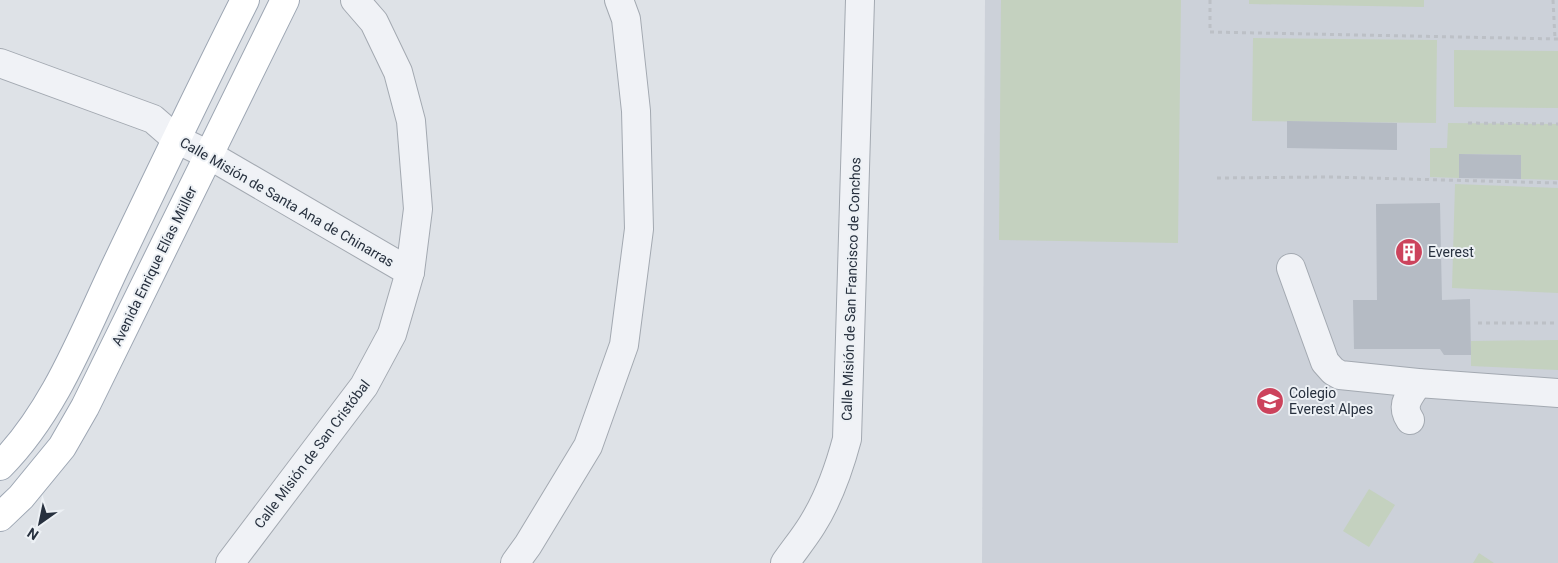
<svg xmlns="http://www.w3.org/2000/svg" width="1558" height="563" font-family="Roboto,sans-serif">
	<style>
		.built { fill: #ccd1d9 }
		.green { fill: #c4d1bf }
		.building { fill: #b5bbc4 }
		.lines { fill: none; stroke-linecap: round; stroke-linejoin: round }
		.minor-casing { stroke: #a3a9b1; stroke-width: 30 }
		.major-casing { stroke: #9da6b3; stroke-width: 30 }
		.path { stroke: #bcc0c6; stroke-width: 3; stroke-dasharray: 4 4; stroke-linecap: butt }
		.minor { stroke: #f0f2f6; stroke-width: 28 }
		.major { stroke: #fff; stroke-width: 28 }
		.labels { text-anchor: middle; stroke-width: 4; stroke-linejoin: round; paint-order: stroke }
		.street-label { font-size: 14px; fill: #27303e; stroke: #edf1f5 }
		.poi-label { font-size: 14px; fill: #27303e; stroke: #edf1f5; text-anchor: start }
	</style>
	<rect width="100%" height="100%" fill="#dee2e7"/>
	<polygon class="built" points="985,0 1558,0 1558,563 982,563"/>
	<g class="green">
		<polygon points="1001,0 1181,0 1178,243 999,240"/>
		<polygon points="1249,0 1424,0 1424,7 1249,4"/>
		<polygon points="1253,38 1437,40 1436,123 1252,121"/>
		<polygon points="1454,50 1558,51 1558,108 1454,107"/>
		<polygon points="1448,123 1558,124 1558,180 1521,179 1521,155 1459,154 1459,178 1430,177 1430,148 1447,148"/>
		<polygon points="1455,184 1558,188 1558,293 1452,288"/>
		<polygon points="1558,340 1558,370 1471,366 1471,341"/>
		<polygon points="1369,489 1395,505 1369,547 1343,531"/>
		<polygon points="1479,553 1494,563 1473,563"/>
	</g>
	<g class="building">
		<polygon points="1287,121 1397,123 1397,150 1287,148"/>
		<polygon points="1459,154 1521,155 1521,179 1459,178"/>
		<polygon points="1440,203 1442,300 1470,299 1471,355 1444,355 1440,349 1354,349 1353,300 1377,300 1376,204"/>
	</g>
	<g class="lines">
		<g class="minor-casing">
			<g id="minor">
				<polyline points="0,63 153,119 176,139 209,155 410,272"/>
				<polyline points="1291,268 1325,362 1333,371 1340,375 1418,383 1558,393"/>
				<path d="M1410 420C1400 405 1409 397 1418 383"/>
				<polyline points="230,563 364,386 392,334 410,272 418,209 411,121 398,72 374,22 355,0"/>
				<polyline points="515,563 528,545 588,446 624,345 639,229 636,111 626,19 619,0"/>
				<path d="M785 563C794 550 804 538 812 525 829 498 839 469 847 439L860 0"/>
			</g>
		</g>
		<g class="major-casing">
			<g id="major">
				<path d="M0 466C55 411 84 332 117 263 159 175 201 87 245 0"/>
				<polyline points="0,517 21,497 62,447 85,407 285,0"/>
			</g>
		</g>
		<g class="path">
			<polyline points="1210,0 1210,32 1558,39"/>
			<polyline points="1553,0 1555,39"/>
			<polyline points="1468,123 1558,124"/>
			<polyline points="1217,178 1330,177 1558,183"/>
			<polyline points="1478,323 1558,323"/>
		</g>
		<use href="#minor" class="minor"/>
		<use href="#major" class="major"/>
	</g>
	<defs>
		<g id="building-disc" transform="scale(1.4375)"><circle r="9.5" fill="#cc435c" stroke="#edf1f5"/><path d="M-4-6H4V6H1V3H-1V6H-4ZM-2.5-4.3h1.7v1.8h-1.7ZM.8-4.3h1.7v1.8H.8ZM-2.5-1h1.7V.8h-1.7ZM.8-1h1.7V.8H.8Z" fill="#fff"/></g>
		<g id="school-disc" transform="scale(1.4375)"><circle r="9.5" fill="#cc435c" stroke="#edf1f5"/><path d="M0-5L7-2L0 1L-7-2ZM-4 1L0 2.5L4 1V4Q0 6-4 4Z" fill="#fff"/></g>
	</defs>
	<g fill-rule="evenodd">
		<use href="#building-disc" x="1409" y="252"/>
		<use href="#school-disc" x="1270" y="401"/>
	</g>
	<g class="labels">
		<g class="street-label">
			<text transform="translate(287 202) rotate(30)" y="5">Calle Misión de Santa Ana de Chinarras</text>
			<text transform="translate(154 266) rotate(-64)" y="5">Avenida Enrique Elías Müller</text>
			<text transform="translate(851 289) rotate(-88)" y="5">Calle Misión de San Francisco de Conchos</text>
			<text transform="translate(312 454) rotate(-53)" y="5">Calle Misión de San Cristóbal</text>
		</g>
		<g class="poi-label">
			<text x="1428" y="257">Everest</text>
			<text x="1289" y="398">Colegio<tspan x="1289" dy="16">Everest Alpes</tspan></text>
		</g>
	</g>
	<g transform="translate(40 523) rotate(213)" stroke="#edf1f5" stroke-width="4" paint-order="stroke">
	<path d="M0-4L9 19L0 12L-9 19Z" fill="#27303e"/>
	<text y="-8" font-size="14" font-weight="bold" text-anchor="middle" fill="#27303e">N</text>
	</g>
</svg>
